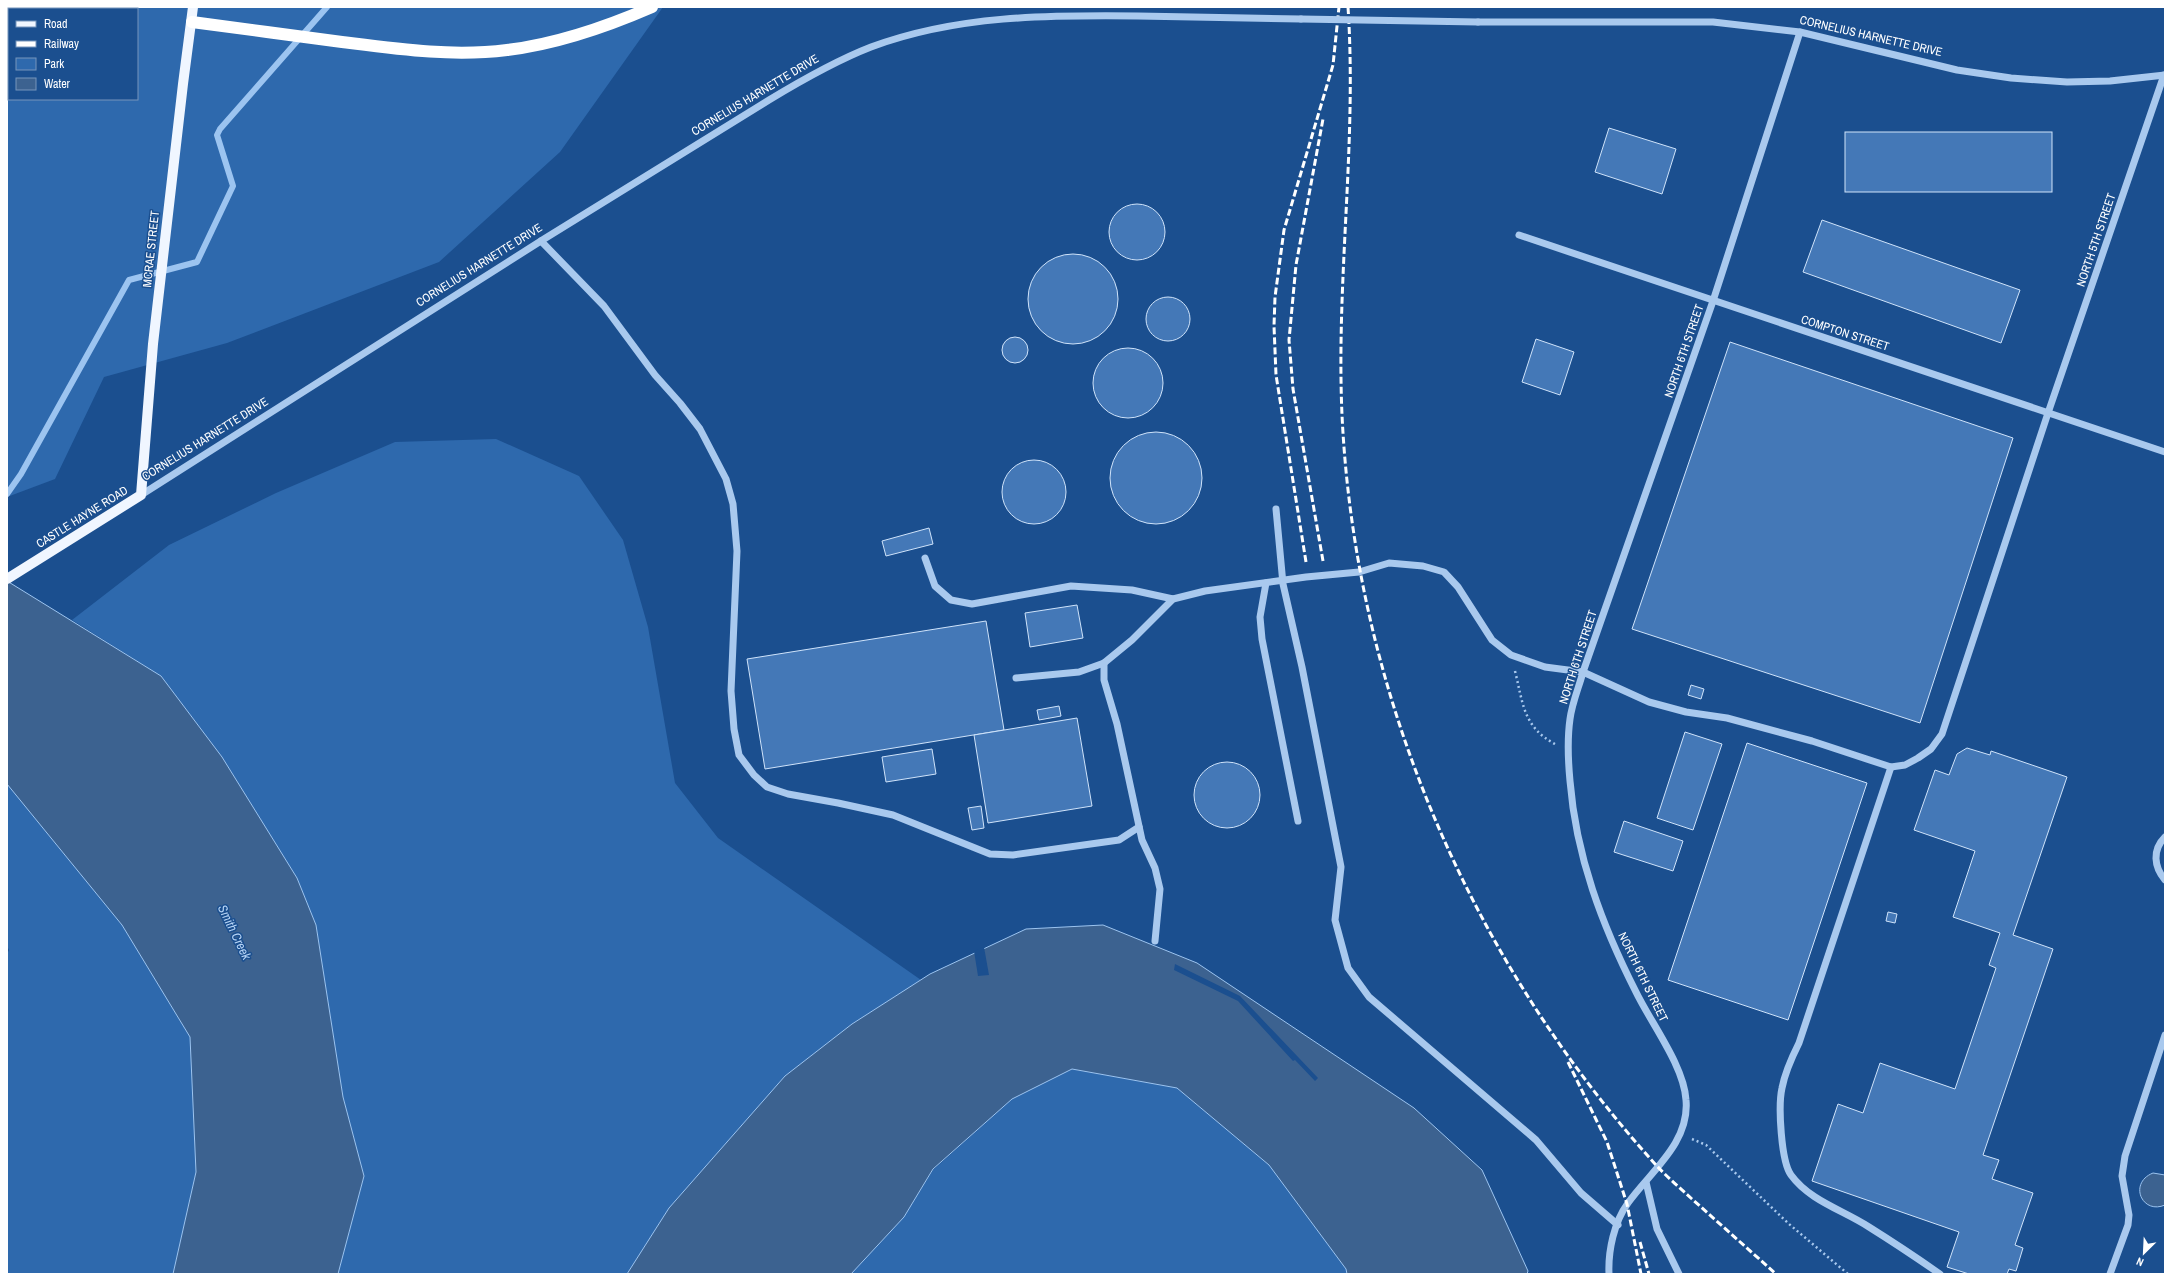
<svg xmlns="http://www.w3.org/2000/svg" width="2172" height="1281" font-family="'Archivo Narrow',sans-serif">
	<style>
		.green { fill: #2e69ad; fill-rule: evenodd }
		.water { fill: #3c6290; stroke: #9cc4f0 }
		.pier { fill: #1b4f8f }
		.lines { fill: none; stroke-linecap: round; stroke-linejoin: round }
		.stream { stroke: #9cc4f0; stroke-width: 6 }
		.building { fill: #4478b7; stroke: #cfe3fa }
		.path { stroke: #a9c9ee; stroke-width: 2.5; stroke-dasharray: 2 3; stroke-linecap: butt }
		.minor { stroke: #a9c9ee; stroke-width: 7 }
		.major { stroke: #f0f6ff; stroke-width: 10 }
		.highway { stroke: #fff; stroke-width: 12 }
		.rail { stroke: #fff; stroke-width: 3; stroke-dasharray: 7 3; stroke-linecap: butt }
		.minor-bridge { stroke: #a9c9ee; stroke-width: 7 }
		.labels { text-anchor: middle; stroke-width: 3; stroke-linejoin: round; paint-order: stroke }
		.street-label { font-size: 12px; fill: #fff; stroke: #1b4f8f }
		.water-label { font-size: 13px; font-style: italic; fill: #b5d3f5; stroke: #1b4f8f }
	</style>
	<rect width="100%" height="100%" fill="#1b4f8f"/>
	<g class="green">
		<path d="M7 7H663L560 152 439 262 227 343 104 377 55 479 7 497ZM9 9H137V99H9Z"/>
		<polygon points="496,439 579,476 623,540 648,627 675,783 718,838 921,980 852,1024 785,1076 669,1208 627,1274 338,1274 364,1176 343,1097 316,925 297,878 222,757 161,676 72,620 169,545 276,493 395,442"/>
		<polygon points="7,784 122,925 190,1037 196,1172 173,1274 7,1274 7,954 9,950 7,946"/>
		<polygon points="1071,1069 1177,1088 1269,1165 1346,1269 1347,1274 851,1274 904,1217 933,1170 1012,1099"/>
	</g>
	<g class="water">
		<polygon points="7,581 161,676 222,757 297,878 316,925 343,1097 364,1176 338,1274 173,1274 196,1172 190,1037 122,925 7,784"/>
		<polygon points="1103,925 1197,963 1414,1108 1482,1170 1528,1271 1527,1274 1347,1274 1346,1269 1269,1165 1177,1088 1072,1069 1012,1099 933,1169 904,1217 851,1274 627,1274 669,1208 785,1076 852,1024 930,974 1026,929"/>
		<path d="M2153 1173 2165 1175V1205C2142 1215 2128 1183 2153 1173Z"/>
	</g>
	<g class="pier">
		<polygon points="984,947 989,975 978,976 974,951"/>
		<polygon points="1175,964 1240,996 1318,1078 1315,1081 1295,1060 1293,1061 1238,1001 1174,970"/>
	</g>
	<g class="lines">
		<polyline class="stream" points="7,494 21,474 129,280 197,262 233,186 217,135 220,129 327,7"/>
	</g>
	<g class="building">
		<polygon points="1609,128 1676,149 1662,194 1595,172"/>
		<rect x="1845" y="132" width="207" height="60"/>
		<circle cx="1137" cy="232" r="28"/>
		<polygon points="1822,220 2020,290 2001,343 1803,272"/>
		<circle cx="1073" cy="299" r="45"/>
		<circle cx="1168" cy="319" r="22"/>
		<circle cx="1015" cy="350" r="13"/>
		<polygon points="1536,339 1574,352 1560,395 1522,382"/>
		<polygon points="1730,342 2013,438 1920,723 1632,629"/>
		<circle cx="1128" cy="383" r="35"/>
		<circle cx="1156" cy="478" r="46"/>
		<circle cx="1034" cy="492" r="32"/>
		<polygon points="929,528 933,544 886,556 882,541"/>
		<polygon points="1077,605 1083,638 1030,647 1025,613"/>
		<polygon points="986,621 1004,730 765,769 747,659"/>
		<polygon points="1691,685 1704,689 1701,699 1688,695"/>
		<polygon points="1059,706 1061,716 1039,720 1037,710"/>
		<polygon points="1077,718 1092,806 988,823 974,735"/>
		<polygon points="1685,732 1722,744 1693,830 1657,818"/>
		<polygon points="1747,743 1867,783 1788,1020 1668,980"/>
		<polygon points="1967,748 1990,755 1991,751 2067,777 2013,935 2053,949 1983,1155 1999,1160 1992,1179 2033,1193 2015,1245 2023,1248 2016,1271 2009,1269 2007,1274 1969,1274 1947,1267 1959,1232 1812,1181 1838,1104 1863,1113 1880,1063 1955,1089 1996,968 1989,965 2000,933 1953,917 1975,851 1914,830 1935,770 1949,775 1957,754"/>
		<polygon points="932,749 936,774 886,782 882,757"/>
		<circle cx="1227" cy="795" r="33"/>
		<polygon points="981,806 984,828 972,830 968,808"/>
		<polygon points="1624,821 1683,841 1673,871 1614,852"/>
		<polygon points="1888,912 1897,914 1895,923 1886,921"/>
	</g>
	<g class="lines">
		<g class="path">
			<path d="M1515 671C1523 703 1523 727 1555 744"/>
			<polyline points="1692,1139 1706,1145 1789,1224 1848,1274"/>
		</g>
		<g class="minor">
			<polyline points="1478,22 1713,22 1800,32 1957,70 2011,78 2067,82 2110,81 2165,75"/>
			<polyline points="1519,235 2165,452"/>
			<polyline points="541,241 604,306 655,375 680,403 700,429 726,479 733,504 737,551 731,691 734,729 739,755 754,775 767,787 788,794 838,803 893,815 990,854 1013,855 1119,840 1139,827"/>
			<path d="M141 495 544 239 769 100C802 80 835 61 871 47 957 15 1048 15 1138 16 1192 17 1247 18 1301 19"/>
			<polyline points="1276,509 1283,584 1302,667 1341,867 1335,920 1348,968 1369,997 1536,1140 1581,1193 1618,1225"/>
			<polyline points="925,558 935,586 951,600 972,604 1071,586 1132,590 1173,599"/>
			<polyline points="1266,583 1260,617 1262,639 1298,821"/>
			<polyline points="1104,663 1104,680 1117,724 1142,840 1155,868 1160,889 1155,941"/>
			<polyline points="1016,678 1079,672 1104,663 1132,640 1173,599 1205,591 1306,577 1359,572 1389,563 1423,566 1444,572 1458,587 1492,640 1511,655 1545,667 1583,672 1649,702 1686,712 1727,718 1812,741 1891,767 1905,765 1918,758 1931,749 1942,734 2048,413 2164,75"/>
			<path d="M1891 767 1799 1043C1792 1057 1785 1072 1782 1088 1778 1106 1781 1161 1791 1175 1810 1201 1843 1210 1869 1227 1893 1242 1917 1258 1940 1274"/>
			<path d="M2165 837C2152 850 2154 867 2165 880"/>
			<polyline points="1646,1182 1657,1229 1679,1274"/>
			<path d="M1609 1274C1608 1251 1614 1222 1628 1203 1650 1172 1690 1143 1686 1100 1684 1066 1651 1023 1636 992 1602 925 1576 856 1570 781 1568 760 1567 740 1570 719 1572 703 1579 687 1583 672L1713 301 1800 32"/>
			<polyline points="2110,1274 2128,1225 2129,1215 2122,1176 2125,1156 2165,1035"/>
		</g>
		<polyline class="major" points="7,579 141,495 153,344 183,84 193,7"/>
		<path class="highway" d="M192 22C242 29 292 35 342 42 397 49 452 57 507 50 558 44 606 27 652 7"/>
		<g class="rail">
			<path d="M1348 7C1357 143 1336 279 1342 415 1355 692 1470 960 1656 1165 1667 1177 1680 1188 1692 1199 1720 1224 1748 1249 1776 1274"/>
			<polyline points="1323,561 1293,389 1289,340 1296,265 1323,119"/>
			<polyline points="1306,562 1276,375 1274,326 1275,297 1284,230 1333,65 1339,7"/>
			<polyline points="1568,1062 1607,1142 1627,1204 1641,1274"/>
			<polyline points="1640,1242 1649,1274"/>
		</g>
		<polyline class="minor-bridge" points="1301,19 1478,22"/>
	</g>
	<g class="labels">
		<g class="street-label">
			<text transform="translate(1871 36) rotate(13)" y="4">CORNELIUS HARNETTE DRIVE</text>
			<text transform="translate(755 95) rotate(-31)" y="4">CORNELIUS HARNETTE DRIVE</text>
			<text transform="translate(2096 240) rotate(-71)" y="4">NORTH 5TH STREET</text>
			<text transform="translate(151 249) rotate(-84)" y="4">MCRAE STREET</text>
			<text transform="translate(479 265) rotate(-32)" y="4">CORNELIUS HARNETTE DRIVE</text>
			<text transform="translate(1845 333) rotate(18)" y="4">COMPTON STREET</text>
			<text transform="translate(1684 351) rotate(-71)" y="4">NORTH 6TH STREET</text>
			<text transform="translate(205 439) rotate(-32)" y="4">CORNELIUS HARNETTE DRIVE</text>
			<text transform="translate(82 517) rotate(-32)" y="4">CASTLE HAYNE ROAD</text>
			<text transform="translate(1578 657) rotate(-72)" y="4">NORTH 6TH STREET</text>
			<text transform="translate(1643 977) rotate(64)" y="4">NORTH 6TH STREET</text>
		</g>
		<g class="water-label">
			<text transform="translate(235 932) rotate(64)" y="5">Smith Creek</text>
		</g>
	</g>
	<rect width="2172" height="1281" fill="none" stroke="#ffffff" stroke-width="16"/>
	<rect x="8" y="8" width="130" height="92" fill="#1b4f8f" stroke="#7695bc"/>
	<rect x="16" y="21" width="20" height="6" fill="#f0f6ff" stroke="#7695bc"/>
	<text x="44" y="28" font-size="12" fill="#ffffff">Road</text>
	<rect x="16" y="41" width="20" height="6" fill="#ffffff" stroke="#7695bc"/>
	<text x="44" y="48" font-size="12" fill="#ffffff">Railway</text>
	<rect x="16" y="58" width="20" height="12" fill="#2e69ad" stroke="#7695bc"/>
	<text x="44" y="68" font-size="12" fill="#ffffff">Park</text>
	<rect x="16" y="78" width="20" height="12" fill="#3c6290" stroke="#7695bc"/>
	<text x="44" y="88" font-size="12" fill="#ffffff">Water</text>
	<g transform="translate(2144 1253) rotate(204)" stroke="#1b4f8f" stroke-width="3" paint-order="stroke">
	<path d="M0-3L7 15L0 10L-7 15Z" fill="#ffffff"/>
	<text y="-6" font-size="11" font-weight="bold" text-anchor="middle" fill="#ffffff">N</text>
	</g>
</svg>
